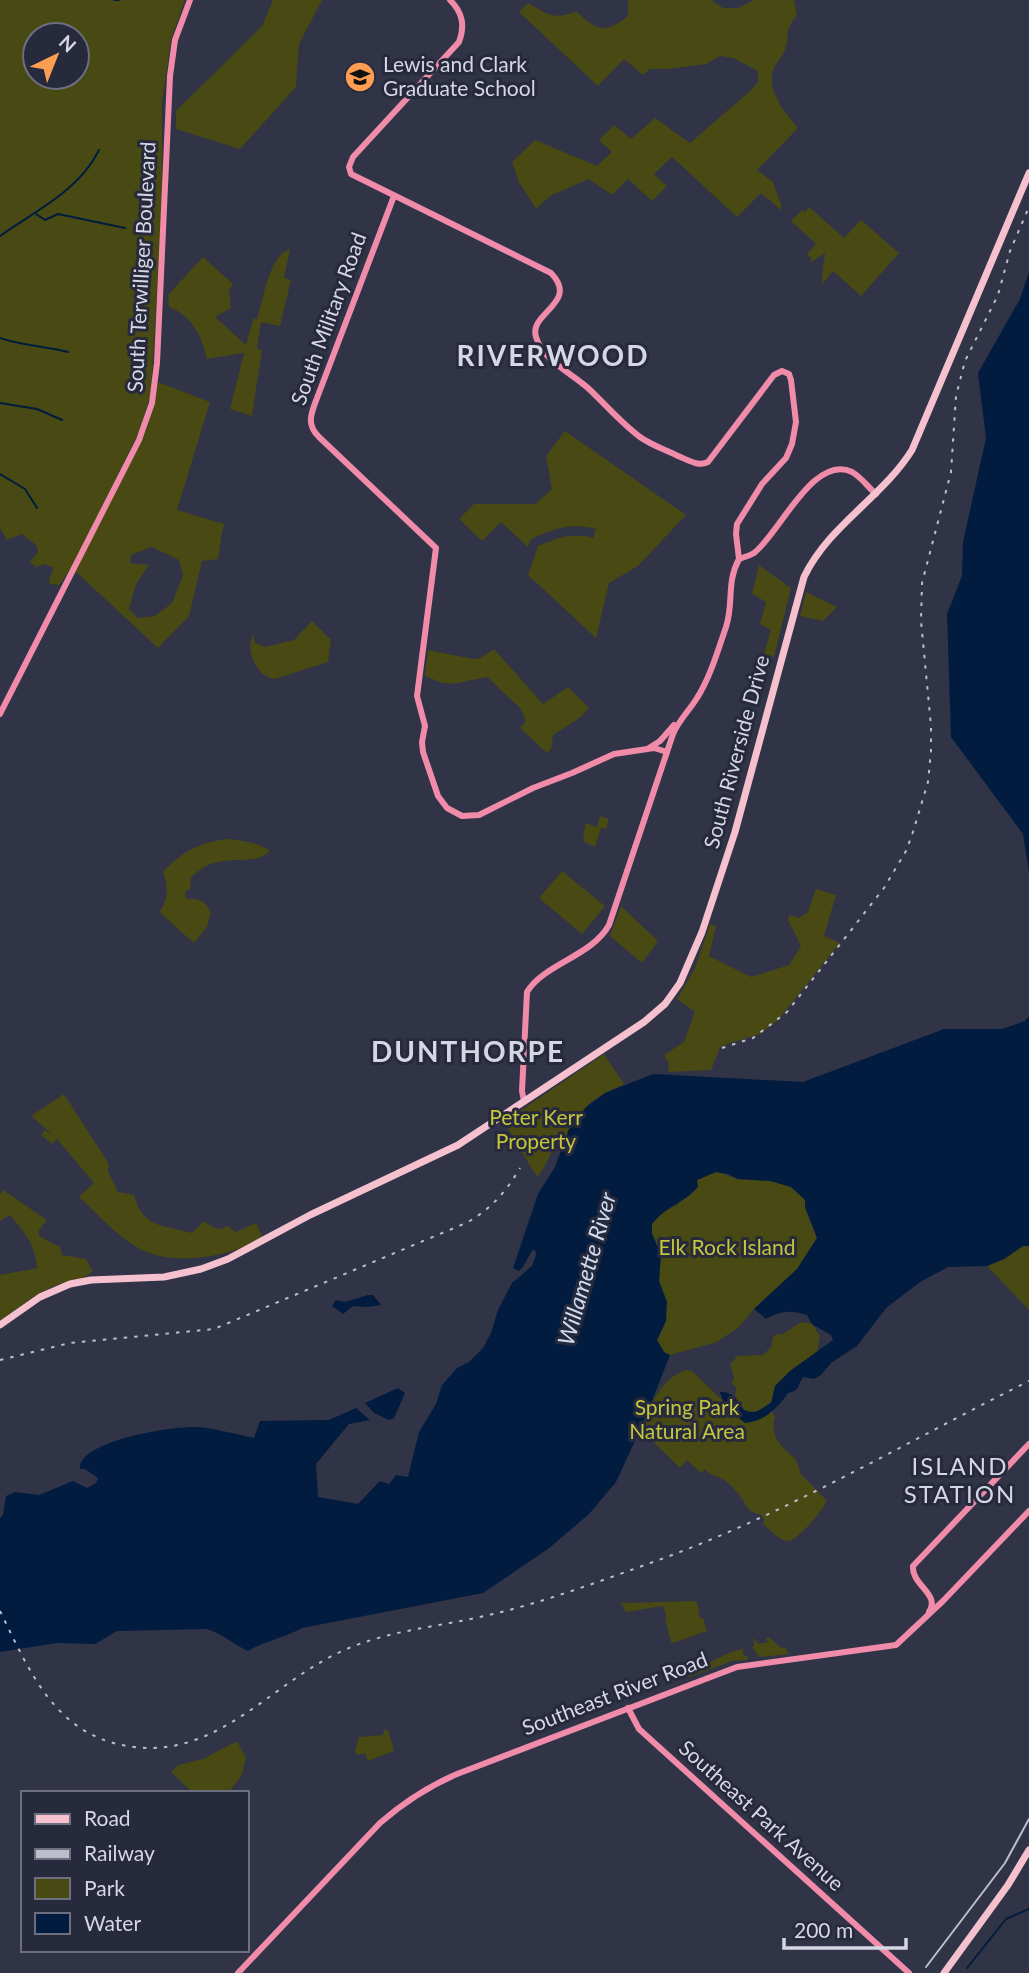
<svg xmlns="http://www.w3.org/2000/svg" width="1029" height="1973" font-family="Lato,sans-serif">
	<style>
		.green { fill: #484913; fill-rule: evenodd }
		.water { fill: #011c3f }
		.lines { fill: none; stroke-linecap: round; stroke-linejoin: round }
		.stream { stroke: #011c3f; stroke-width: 2 }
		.secondary { stroke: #f08ca9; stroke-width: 6 }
		.primary { stroke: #f6c1ce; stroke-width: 7 }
		.tram { stroke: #bcbecc; stroke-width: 2 }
		.rail { stroke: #bcbecc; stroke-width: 2; stroke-dasharray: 3.5 7; stroke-linecap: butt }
		.labels { text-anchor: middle; stroke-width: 6; stroke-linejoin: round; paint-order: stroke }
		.poi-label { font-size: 21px; fill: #d5d7e4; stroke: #27293c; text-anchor: start }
		.street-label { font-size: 21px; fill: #d5d7e4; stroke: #27293c }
		.park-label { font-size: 21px; fill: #c4c63c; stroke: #27293c }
		.water-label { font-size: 23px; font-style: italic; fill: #cddcef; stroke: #27293c }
		.quarter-label { font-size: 24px; letter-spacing: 2px; fill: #d5d7e4; stroke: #27293c }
		.district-label { font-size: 28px; font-weight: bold; letter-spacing: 2px; fill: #d5d7e4; stroke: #27293c }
	</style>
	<rect width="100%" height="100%" fill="#313347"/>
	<g class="green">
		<path d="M0 0H185L171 40 162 103V202L151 393 139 432 71 568 59 585 50 584 49 579 54 568 45 564 36 567 30 562 38 552 36 545 22 534 7 540 0 528ZM35 35H77V77H35Z"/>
		<polygon points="273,0 322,0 299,44 296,87 240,149 176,129 176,111 262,26"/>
		<path d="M628 0H711L723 8H738L754 0H794L797 15C782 35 791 32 785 50 782 58 773 66 772 74 769 94 786 114 798 128L757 170 773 182 782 207 781 210 761 193 737 217 672 157 654 174 667 186 652 201 628 179 612 195 589 179 550 196 536 209 519 182 512 162 535 140 597 166 612 152 599 140 614 125 631 139 655 118 690 143 750 91 758 82V71L733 58 720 56 706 64 667 69H650L643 75 624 59 598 86 519 12 528 3C548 14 553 21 576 11 596 30 604 35 628 16Z"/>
		<polygon points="809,207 844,238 861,220 899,253 861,296 833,271 821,285 825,253 810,263 811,258 807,254 816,244 791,221 802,210 805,212"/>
		<path d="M290 249 284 278 291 280 280 326 261 322 257 348 262 350 252 416 230 409 244 353 207 359C202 336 191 315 169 307L168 295 203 257 233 284 229 290 231 308 215 317 246 345 253 319H257C263 300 269 255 290 249Z"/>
		<path d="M158 382 210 402 177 510 224 524C221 536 220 547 218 559L202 561 189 616 158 648 75 571 147 429ZM152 547 179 560 183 575 172 603 155 616 138 618 129 609 136 584 149 565 130 563 131 555Z"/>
		<path d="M565 431 686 515 638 566 609 583 596 638 528 575 538 546C558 538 572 532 593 538L596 529C571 522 553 529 531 539L528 547 501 522 482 541 459 519 474 504H535L552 489 546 456Z"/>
		<polygon points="759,565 791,588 774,657 764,654 771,630 760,624 766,602 752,594"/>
		<polygon points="806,592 837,607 823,621 800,616"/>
		<path d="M312 621 331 640 328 662 275 679C256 677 245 650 253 634L255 643 265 647 294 640Z"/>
		<polygon points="494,649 543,704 568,687 589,708 581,717 553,735 551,749 547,753 520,728 526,721 520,708 487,677 453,684 442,683 425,676 428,650 473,659 480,658"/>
		<polygon points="600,816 609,819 606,829 601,828 595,847 583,841 585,825 585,823 597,827"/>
		<path d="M231 839 254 843 270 850C256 869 224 851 199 871 197 872 192 876 191 878 190 882 191 886 190 889L186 891 185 896 187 899C198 898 207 902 211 913L207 927 194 943 159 912C169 899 168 885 163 872 181 852 203 840 231 839Z"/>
		<polygon points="562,871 605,906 582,934 539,898"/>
		<polygon points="816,889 836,895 824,936 840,943 778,1020 760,1034 724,1045 720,1048 711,1070 668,1072 669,1063 664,1055 684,1042 695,1012 677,999 695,968 710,924 716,926 709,956 751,977 789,965 801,946 788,920 789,915 799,918 808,912"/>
		<polygon points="621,906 658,941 642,963 610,936"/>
		<polygon points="604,1054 624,1084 605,1093 590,1103 567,1136 561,1134 543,1169 537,1177 504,1122"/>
		<path d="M64 1094 109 1164 108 1171 118 1192 134 1195C144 1229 161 1224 192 1233L204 1221C212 1227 218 1232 227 1226L236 1232 256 1223 263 1238C231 1256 177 1267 142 1250 118 1238 98 1214 79 1197L94 1183 57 1139 52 1144 41 1135 45 1130 55 1137 31 1116Z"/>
		<path d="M716 1172C724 1173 730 1177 738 1179 743 1180 749 1179 755 1179 774 1180 793 1184 805 1200V1207L817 1238 797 1269 754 1309 739 1327 717 1342 670 1355 664 1352 657 1340 661 1332 667 1303 659 1281 661 1254 652 1234V1224L666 1209 677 1205 697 1180Z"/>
		<path d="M3 1190 47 1220 39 1230V1236L60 1247 62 1255 86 1259 93 1271C84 1281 65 1281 52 1287 33 1296 17 1308 0 1321V1275L37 1268C35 1244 25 1233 10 1215L0 1221V1195Z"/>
		<polygon points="1023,1246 1029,1246 1029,1310 987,1266 1004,1259"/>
		<path d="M801 1322 812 1324 820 1336 817 1353C794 1370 781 1399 755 1413L744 1410 735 1396 736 1388 732 1383 734 1377 730 1365 737 1356 763 1355 771 1347 773 1337 778 1334H783Z"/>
		<path d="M686 1370 692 1371 746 1423 767 1416 772 1411 775 1417C769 1435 781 1448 795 1458L801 1474 827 1501C823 1510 797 1542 787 1541 779 1540 769 1529 763 1524L764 1519 760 1514C746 1513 745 1501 737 1492 733 1488 729 1483 724 1480 717 1475 711 1477 705 1469L701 1473 687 1460 680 1468 640 1429C649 1407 661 1378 686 1370Z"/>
		<polygon points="696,1601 700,1610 698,1612 700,1618 703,1618 707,1631 673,1643 671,1642 665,1618 667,1617 663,1606 626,1612 621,1603"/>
		<polygon points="752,1637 759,1644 768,1642 766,1639 769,1637 781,1648 785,1647 789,1654 759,1657 752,1647 755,1645"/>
		<polygon points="747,1648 743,1650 743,1655 748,1656 747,1660 732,1661 690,1677 683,1670 706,1664 731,1652"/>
		<polygon points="384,1730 388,1730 394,1751 368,1761 365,1753 357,1755 355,1751 359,1737 383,1735"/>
		<polygon points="237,1741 246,1758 241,1777 228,1793 193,1793 171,1772 178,1765 203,1759"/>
	</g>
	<g class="water">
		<polygon points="1029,272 1029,871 1023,834 951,737 947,614 962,576 963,542 986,438 978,373 1020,299"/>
		<path d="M1029 1016V1246H1023L1004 1259 987 1266 948 1267 920 1282 886 1308 857 1346 831 1363 821 1375 814 1379 803 1377C797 1386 800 1391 788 1393 777 1409 764 1421 745 1423L725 1407 720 1392C734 1392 736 1400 744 1410 755 1415 761 1409 771 1403L775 1386 790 1371 833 1340 831 1335 812 1324 807 1315C792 1310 781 1310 766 1319L754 1309 797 1269 817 1238 805 1207V1200L791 1187 770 1181 738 1179 728 1174 716 1172 697 1180 698 1187C684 1203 665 1207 652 1224V1234L661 1254 659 1281 667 1302 666 1321 657 1340 664 1352 670 1355 645 1419 616 1482 589 1514 548 1549 483 1593 302 1628C284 1638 265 1641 248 1651 233 1644 222 1633 206 1629L117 1631 95 1644 57 1643 0 1652V1518L3 1515 6 1496 15 1492 39 1495 73 1481 87 1488 96 1483 98 1478 85 1469H80C77 1441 173 1426 195 1427 214 1428 235 1434 254 1438L260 1421 329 1420 356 1408 370 1420 349 1424 316 1464 318 1497 358 1504 380 1481 389 1484 396 1475 408 1477 419 1432 436 1404 442 1385 457 1368 469 1362 483 1348 491 1333 498 1310 512 1283 532 1266 536 1255 535 1250H533C527 1257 526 1265 519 1271L513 1268 538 1194 555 1167 569 1129 586 1107 605 1093 653 1074 803 1082 944 1029H1002L1025 1021Z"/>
		<polygon points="368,1295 373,1295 381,1305 367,1307 353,1306 343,1314 332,1306 336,1300 345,1302"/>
		<polygon points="398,1388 405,1393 394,1418 389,1420 374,1413 365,1403"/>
	</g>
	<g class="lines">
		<g class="stream">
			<polyline points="114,0 119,0"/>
			<polyline points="36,214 45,220 58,214 125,228"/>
			<path d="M0 236C35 211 79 191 99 150"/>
			<path d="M0 338C22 346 45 346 68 352"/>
			<polyline points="0,403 37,409 62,420"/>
			<polyline points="0,474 25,489 37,508"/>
			<polyline points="967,1968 1006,1919 1029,1909"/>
		</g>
		<g class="secondary">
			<path d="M450 0C463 13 465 26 459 42L353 157 349 167 351 174 551 273C580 303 528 313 536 337 543 361 572 373 589 389 606 405 621 423 640 437 651 445 666 450 678 456 688 460 698 467 708 462L774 375 782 371 789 374 791 380 796 422 792 444 786 458 762 484 737 524 736 534 739 559C744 557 749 556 754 553 779 534 814 453 852 472 861 477 868 487 876 494"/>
			<path d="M394 196 317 398C311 414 306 424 319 437L436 548 417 696 425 726 422 742 423 752 438 796 447 808 462 816 479 815 533 788 572 773 614 754 654 748 667 752"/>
			<polyline points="0,714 139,440 152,403 157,363 170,76 175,40 190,0"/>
			<polyline points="649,748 660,741 674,725"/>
			<path d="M524 1101 522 1091 527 992C544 964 592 956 609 925L673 734C679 720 689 711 697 698 710 678 718 650 726 627 734 603 726 583 739 559"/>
			<path d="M929 1612C941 1594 911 1585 913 1566L1029 1444"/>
			<polyline points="628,1708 639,1729 909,1973"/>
			<path d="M238 1973 380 1823C403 1803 429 1786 457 1774L737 1667 896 1645 943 1601 1029 1511"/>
		</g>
		<g class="primary">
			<path d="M0 1325 40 1297 70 1284 91 1280 164 1277 201 1269 228 1259 310 1215 458 1145 644 1022 665 1004 680 983 702 932 735 832 804 577C829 525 882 498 912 450L1029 173"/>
			<polyline points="944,1973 1008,1885 1029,1850"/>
		</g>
		<polyline class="tram" points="926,1967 1005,1863 1029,1819"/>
		<g class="rail">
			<polyline points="722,1048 753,1038 787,1012 884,888 906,851 913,832 928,782 931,751 931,726 921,621 922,583 951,472 956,396 965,361 998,295 1010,251 1029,207"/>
			<path d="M0 1360 70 1343 214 1329 466 1223C490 1210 506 1192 520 1168"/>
			<path d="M0 1611C30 1672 56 1738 134 1747 221 1758 275 1678 349 1648 395 1629 445 1626 493 1614 548 1601 603 1580 656 1561 786 1514 906 1442 1029 1381"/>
		</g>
	</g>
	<defs>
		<g id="university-disc" transform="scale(1.575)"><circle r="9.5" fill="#fc9e52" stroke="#27293c"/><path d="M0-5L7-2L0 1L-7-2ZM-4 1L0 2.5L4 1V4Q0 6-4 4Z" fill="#111"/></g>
	</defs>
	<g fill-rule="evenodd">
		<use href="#university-disc" x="360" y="77"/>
	</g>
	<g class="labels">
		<g class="poi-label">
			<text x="383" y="72">Lewis and Clark<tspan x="383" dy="24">Graduate School</tspan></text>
		</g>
		<g class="street-label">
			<text transform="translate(142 267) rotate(-87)" y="7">South Terwilliger Boulevard</text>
			<text transform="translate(329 319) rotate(-70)" y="7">South Military Road</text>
			<text transform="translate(737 752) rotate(-75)" y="7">South Riverside Drive</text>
			<text transform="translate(615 1694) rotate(-21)" y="7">Southeast River Road</text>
			<text transform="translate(761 1816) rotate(42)" y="7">Southeast Park Avenue</text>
		</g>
		<g class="park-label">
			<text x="536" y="1125">Peter Kerr<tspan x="536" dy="24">Property</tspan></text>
			<text x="727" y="1255">Elk Rock Island</text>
			<text x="687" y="1415">Spring Park<tspan x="687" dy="24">Natural Area</tspan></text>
		</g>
		<g class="water-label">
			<text transform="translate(587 1269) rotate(-74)" y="8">Willamette River</text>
		</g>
		<g class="quarter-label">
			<text x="960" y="1475">ISLAND<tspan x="960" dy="28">STATION</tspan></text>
		</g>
		<g class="district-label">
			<text x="553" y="366">RIVERWOOD</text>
			<text x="468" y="1062">DUNTHORPE</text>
		</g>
	</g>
	<rect x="21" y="1791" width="228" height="161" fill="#27293c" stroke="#6d6f7f" stroke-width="2"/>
	<rect x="35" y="1814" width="35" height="10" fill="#f6c1ce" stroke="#6d6f7f" stroke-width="2"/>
	<text x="84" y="1826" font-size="21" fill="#d5d7e4">Road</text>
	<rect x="35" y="1849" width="35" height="10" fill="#bcbecc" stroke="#6d6f7f" stroke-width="2"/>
	<text x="84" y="1861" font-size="21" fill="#d5d7e4">Railway</text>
	<rect x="35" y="1878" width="35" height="21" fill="#484913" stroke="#6d6f7f" stroke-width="2"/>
	<text x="84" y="1896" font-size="21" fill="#d5d7e4">Park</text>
	<rect x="35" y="1913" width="35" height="21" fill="#011c3f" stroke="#6d6f7f" stroke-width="2"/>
	<text x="84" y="1931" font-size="21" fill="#d5d7e4">Water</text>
	<g transform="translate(56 56) rotate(43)"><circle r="33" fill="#27293c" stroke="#6d6f7f" stroke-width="2"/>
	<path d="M0-5L12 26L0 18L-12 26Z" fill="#fc9e52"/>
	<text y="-10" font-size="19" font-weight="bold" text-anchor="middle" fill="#d5d7e4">N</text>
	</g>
	<path d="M784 1938v10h122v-10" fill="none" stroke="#d5d7e4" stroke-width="3.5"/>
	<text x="794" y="1938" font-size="21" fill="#d5d7e4" stroke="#27293c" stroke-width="5" paint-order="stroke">200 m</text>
</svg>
